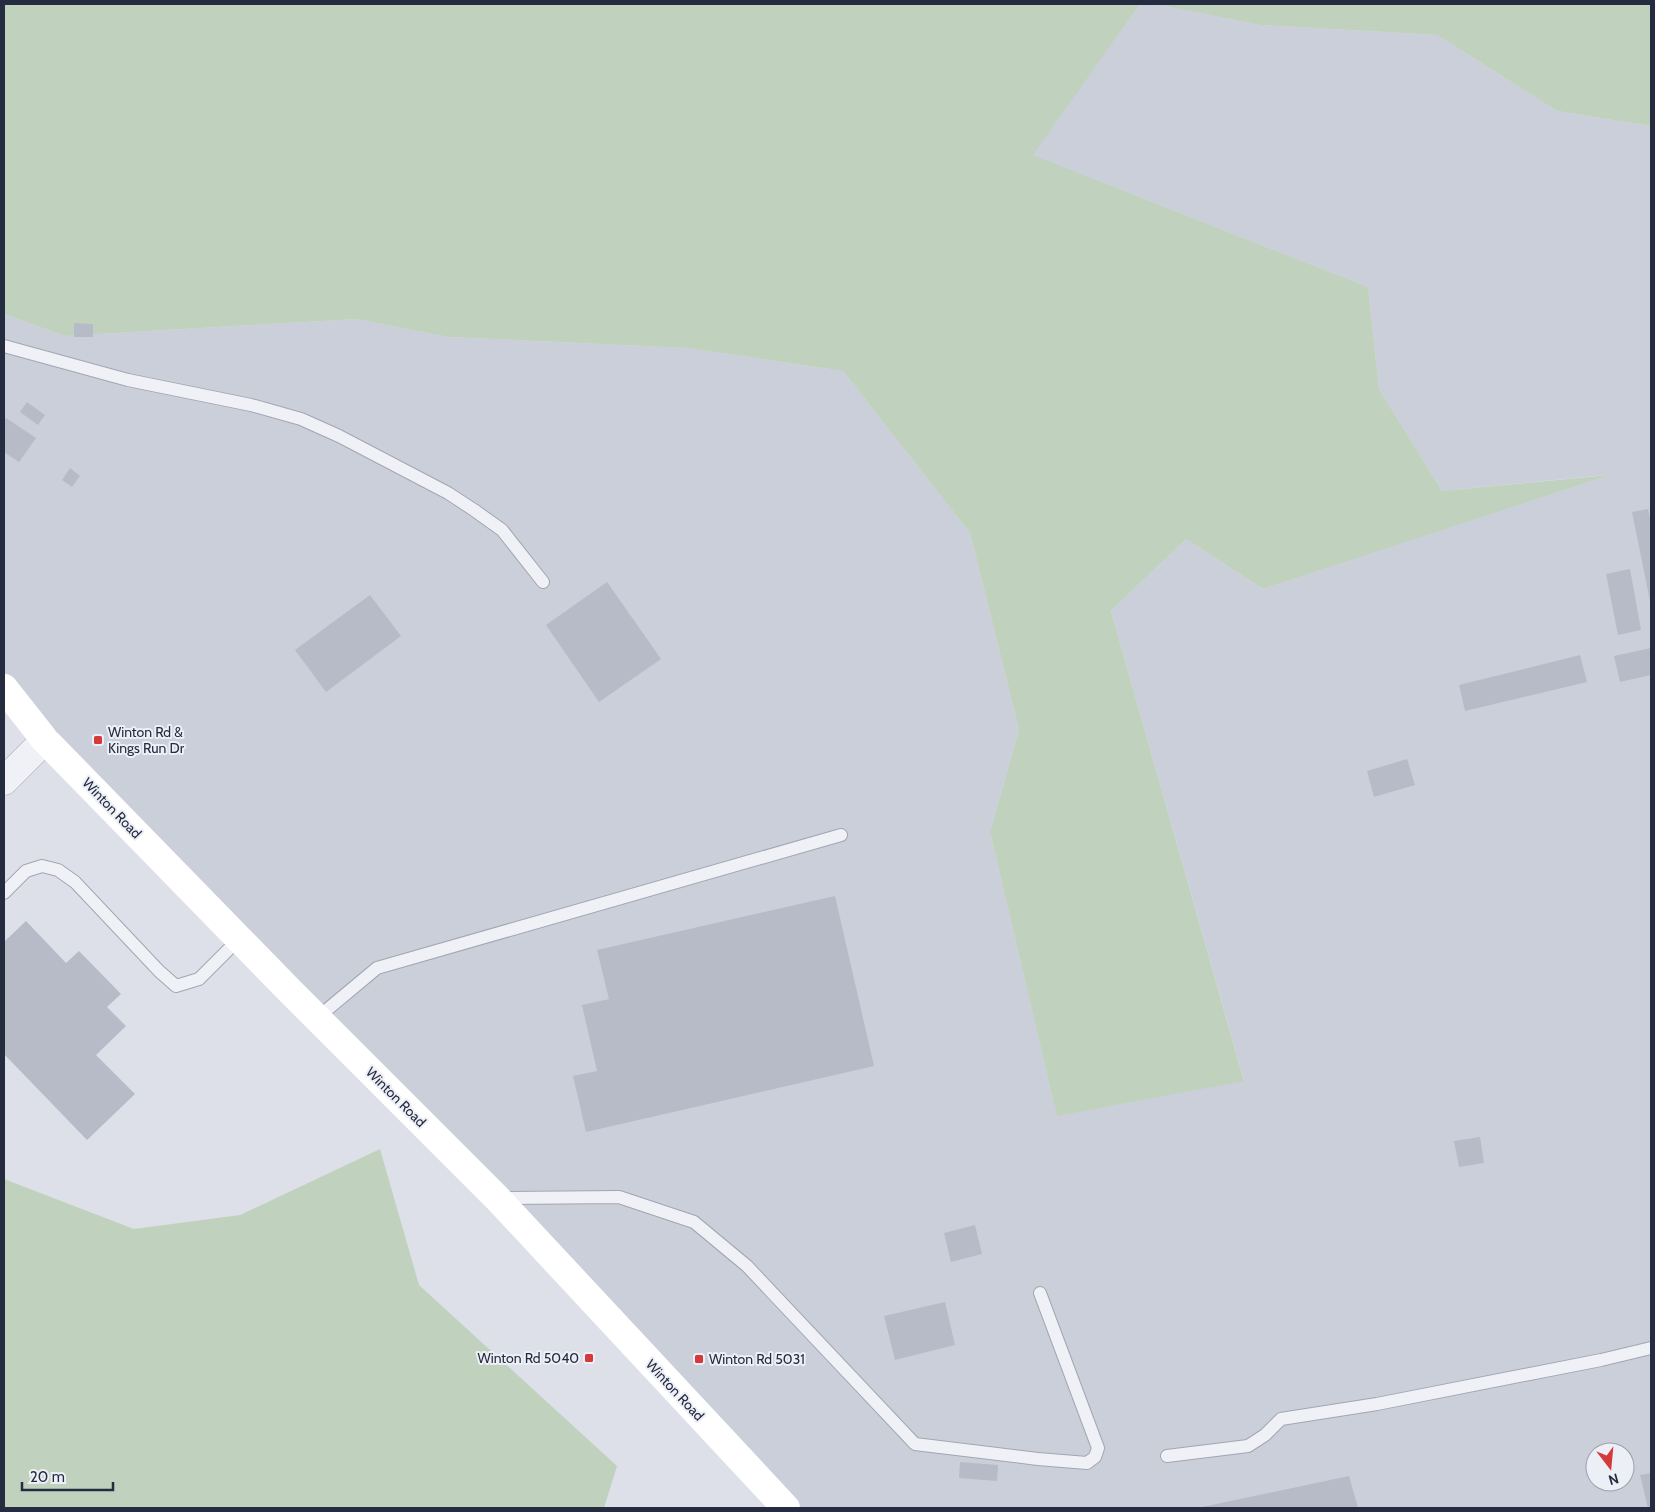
<svg xmlns="http://www.w3.org/2000/svg" width="1655" height="1512" font-family="Cabin,sans-serif">
	<style>
		.built { fill: #cbcfda; fill-rule: evenodd }
		.green { fill: #c0d2be }
		.building { fill: #b7bbc8 }
		.lines { fill: none; stroke-linecap: round; stroke-linejoin: round }
		.service-casing { stroke: #a2a6b2; stroke-width: 14 }
		.tertiary-casing { stroke: #a2a6b2; stroke-width: 29 }
		.service { stroke: #f0f1f6; stroke-width: 12 }
		.tertiary { stroke: #f0f1f6; stroke-width: 28 }
		.secondary { stroke: #fff; stroke-width: 28 }
		.poi-dot { fill: #d6393c; stroke: #edeff6; stroke-width: 2 }
		.labels { text-anchor: middle; stroke-width: 4; stroke-linejoin: round; paint-order: stroke }
		.poi-label { font-size: 14px; fill: #262c40; stroke: #edeff6; text-anchor: start }
		.street-label { font-size: 14px; fill: #262c40; stroke: #edeff6 }
	</style>
	<rect width="100%" height="100%" fill="#dde0e8"/>
	<path class="built" d="M1140 4H1154L1260 25 1437 35 1557 111 1651 126V1508H786L4 688V314L65 336 356 319 448 337 688 348 843 371 970 533 1019 730 990 832 1057 1115 1244 1080 1111 611 1186 539 1263 589 1605 475 1442 491 1379 389 1368 287 1032 155ZM1595 1452H1625V1482H1595Z"/>
	<g class="green">
		<polygon points="4,4 1140,4 1033,155 1368,287 1379,389 1442,491 1609,475 1263,589 1186,539 1111,611 1244,1081 1057,1116 990,832 1019,730 970,533 843,371 687,348 448,337 356,319 65,336 4,314"/>
		<polygon points="1154,4 1651,4 1651,126 1557,111 1437,35 1260,25"/>
		<polygon points="380,1149 419,1285 617,1466 604,1508 4,1508 4,1179 134,1229 240,1215"/>
	</g>
	<g class="building">
		<polygon points="74,323 93,324 93,337 74,337"/>
		<polygon points="27,402 45,415 38,425 20,412"/>
		<polygon points="6,418 36,438 19,462 4,452 4,422"/>
		<polygon points="70,468 80,476 72,487 62,480"/>
		<polygon points="1648,509 1651,523 1650,601 1632,512"/>
		<polygon points="1630,569 1641,630 1618,635 1606,574"/>
		<polygon points="607,582 661,659 599,702 546,625"/>
		<polygon points="370,595 401,636 326,692 295,650"/>
		<polygon points="1651,648 1651,675 1620,682 1614,656"/>
		<polygon points="1580,655 1587,682 1465,711 1459,685"/>
		<polygon points="1407,759 1415,785 1374,797 1367,771"/>
		<polygon points="835,896 874,1066 586,1132 573,1076 597,1071 582,1005 609,999 597,950"/>
		<polygon points="26,921 66,963 79,951 121,994 107,1007 126,1026 96,1055 135,1094 87,1140 4,1054 4,942"/>
		<polygon points="1480,1137 1484,1163 1459,1167 1454,1141"/>
		<polygon points="975,1225 982,1254 951,1262 944,1233"/>
		<polygon points="945,1302 955,1345 895,1360 884,1316"/>
		<polygon points="960,1462 998,1465 997,1481 959,1478"/>
		<polygon points="1651,1473 1651,1508 1648,1508 1640,1475"/>
		<polygon points="1349,1476 1358,1508 1202,1508 1202,1507"/>
	</g>
	<g class="lines">
		<g class="service-casing">
			<g id="service">
				<polyline points="4,346 128,380 251,405 301,419 339,436 448,493 474,510 502,530 543,582"/>
				<polyline points="4,893 26,871 42,866 58,870 75,882 159,971 176,986 199,979 239,939"/>
				<polyline points="317,1018 377,968 841,835"/>
				<polyline points="499,1198 619,1197 694,1222 747,1266 915,1444 1038,1459 1087,1463 1095,1457 1098,1448 1040,1293"/>
				<polyline points="1167,1456 1248,1446 1265,1435 1281,1419 1377,1404 1601,1360 1651,1348"/>
			</g>
		</g>
		<g class="tertiary-casing">
			<polyline id="tertiary" points="4,781 45,740"/>
		</g>
		<use href="#service" class="service"/>
		<use href="#tertiary" class="tertiary"/>
		<polyline class="secondary" points="4,688 45,740 289,990 497,1198 786,1508"/>
	</g>
	<g class="poi-dot">
		<rect x="93" y="735" width="10" height="10" rx="2.5"/>
		<rect x="584" y="1353" width="10" height="10" rx="2.5"/>
		<rect x="694" y="1354" width="10" height="10" rx="2.5"/>
	</g>
	<g class="labels">
		<g class="poi-label">
			<text x="108" y="737">Winton Rd &amp;<tspan x="108" dy="16">Kings Run Dr</tspan></text>
			<text x="579" y="1363" text-anchor="end">Winton Rd 5040</text>
			<text x="709" y="1364">Winton Rd 5031</text>
		</g>
		<g class="street-label">
			<text transform="translate(112 808) rotate(46)" y="5">Winton Road</text>
			<text transform="translate(396 1097) rotate(45)" y="5">Winton Road</text>
			<text transform="translate(675 1390) rotate(47)" y="5">Winton Road</text>
		</g>
	</g>
	<rect width="1655" height="1512" fill="none" stroke="#262c40" stroke-width="10"/>
	<g transform="translate(1610 1467) rotate(164)"><circle r="24" fill="#edeff6" stroke="#9da1ad"/>
	<path d="M0-4L9 19L0 12L-9 19Z" fill="#d6393c"/>
	<text y="-8" font-size="14" font-weight="bold" text-anchor="middle" fill="#262c40">N</text>
	</g>
	<path d="M22 1482v8h91v-8" fill="none" stroke="#262c40" stroke-width="2.5"/>
	<text x="30" y="1482" font-size="15" fill="#262c40" stroke="#edeff6" stroke-width="4" paint-order="stroke">20 m</text>
</svg>
